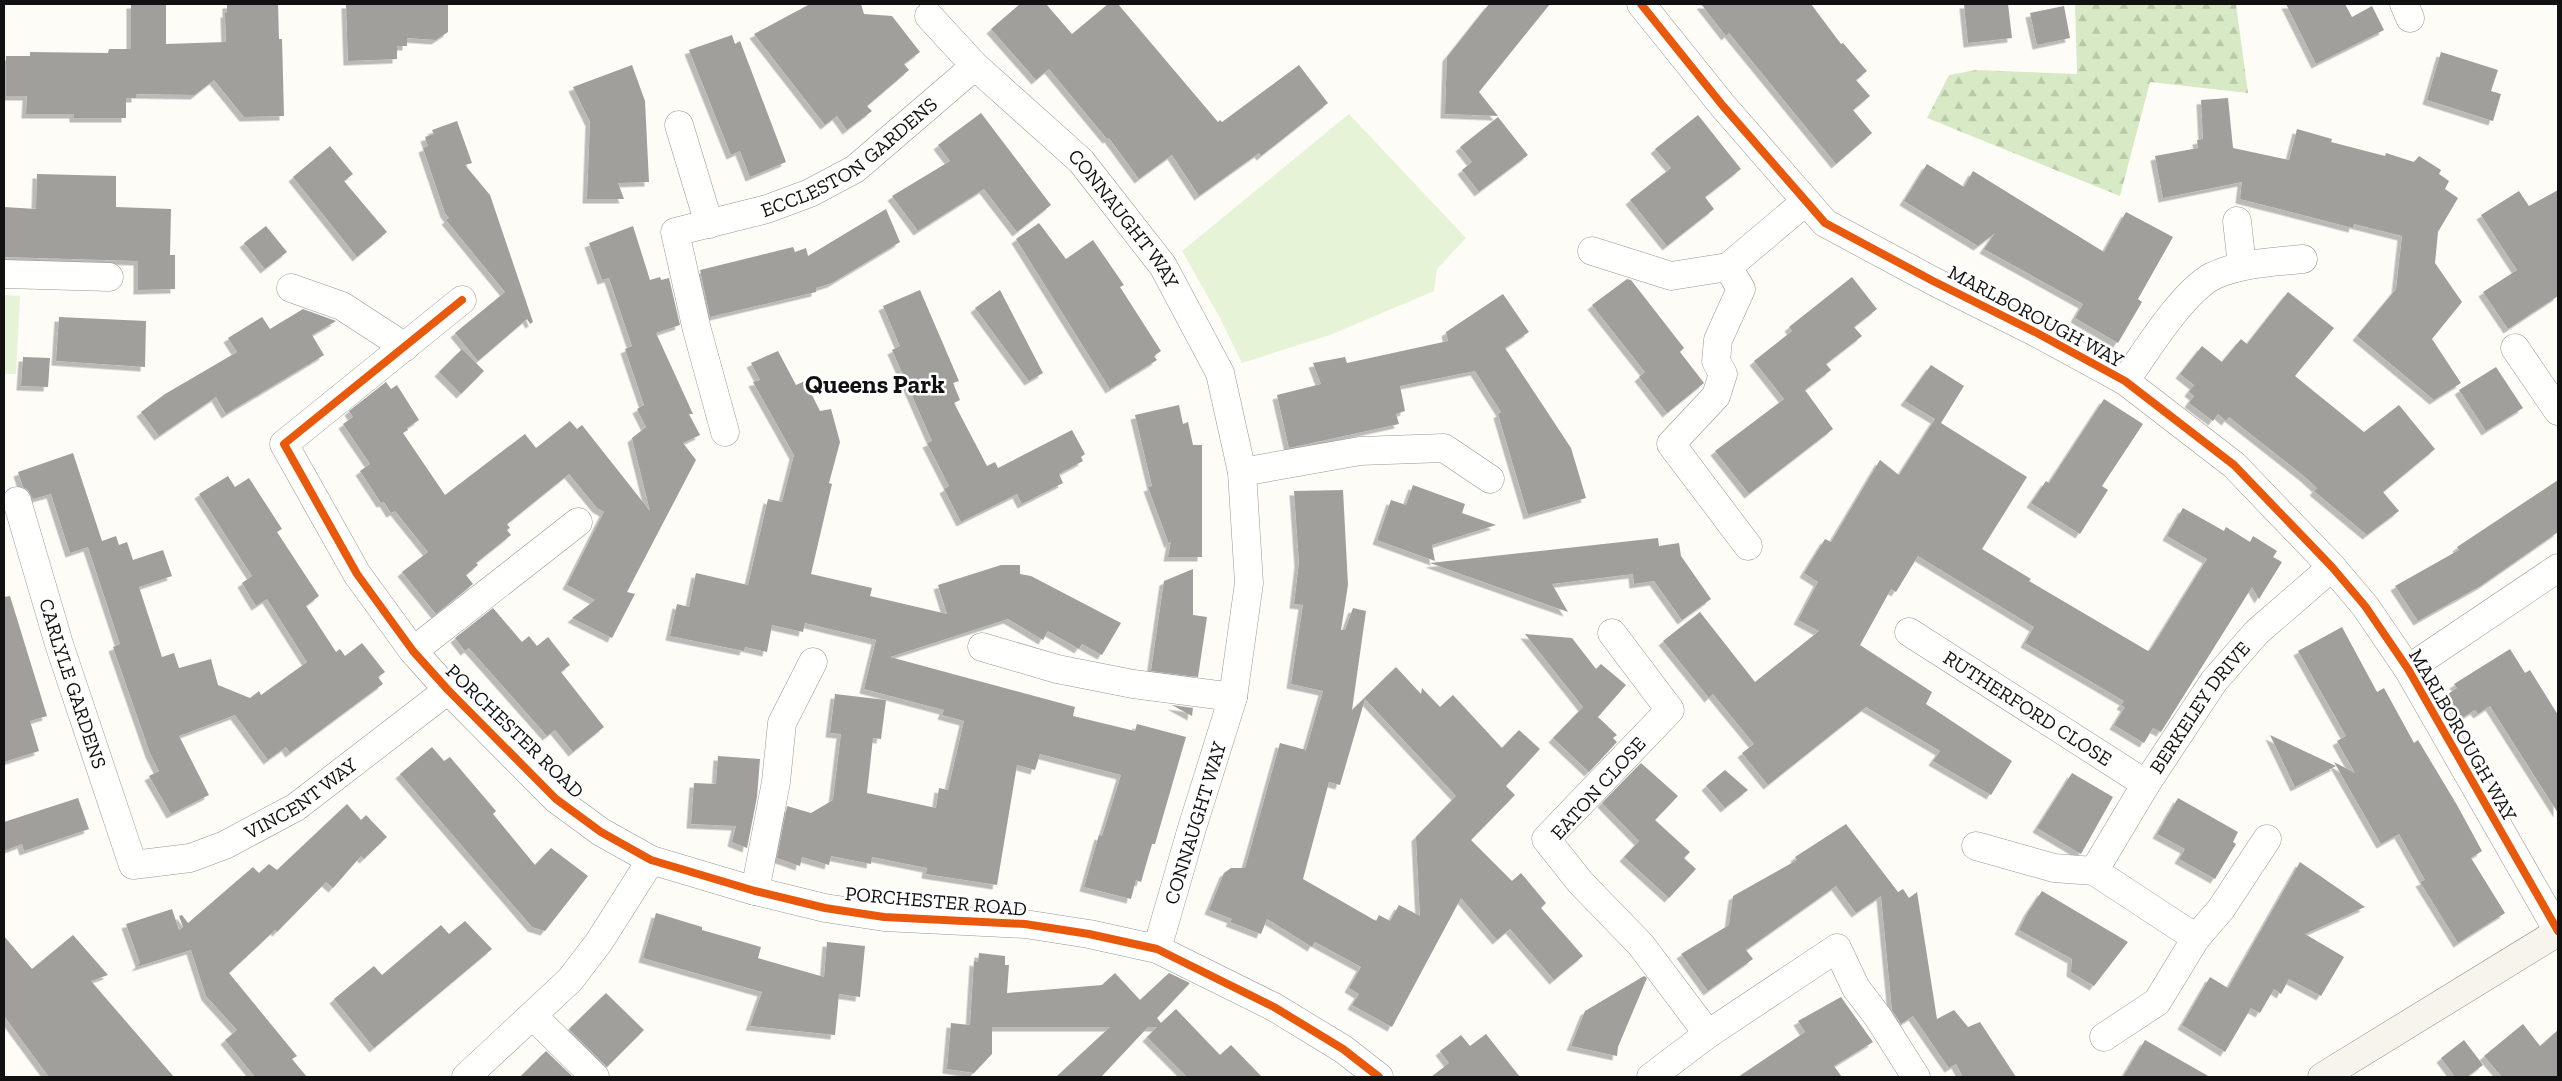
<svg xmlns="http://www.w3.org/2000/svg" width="2562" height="1081" font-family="'Zilla Slab',serif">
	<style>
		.grass { fill: #e7f3d7 }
		.forest { fill: url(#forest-firs) }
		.building { fill: #a19f9c; fill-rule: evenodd; filter: url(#shadow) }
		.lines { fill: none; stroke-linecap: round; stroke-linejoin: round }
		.street-casing { stroke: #979795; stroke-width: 29 }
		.secondary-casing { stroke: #8e8d8b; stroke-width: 29 }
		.street { stroke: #fffffe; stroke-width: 28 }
		.secondary { stroke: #f6f4eb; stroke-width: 28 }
		.cycleway-casing { stroke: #fff; stroke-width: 11 }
		.cycleway { stroke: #e8590c; stroke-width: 8 }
		.labels { text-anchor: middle; stroke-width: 5; stroke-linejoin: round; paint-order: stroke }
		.street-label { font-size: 20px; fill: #111; stroke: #fff }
		.district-label { font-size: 25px; font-weight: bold; fill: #111; stroke: #fff }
	</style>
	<defs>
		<pattern id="forest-firs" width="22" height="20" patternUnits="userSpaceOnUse" patternTransform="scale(1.25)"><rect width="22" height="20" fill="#d8eac5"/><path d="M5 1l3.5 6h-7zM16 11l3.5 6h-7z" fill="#b8c8a8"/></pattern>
		<filter id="shadow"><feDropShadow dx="-4.5" dy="4.5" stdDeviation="0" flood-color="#0004"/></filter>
	</defs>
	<rect width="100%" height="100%" fill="#fdfcf7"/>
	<g class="grass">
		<polygon points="1349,114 1466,238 1437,269 1434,291 1330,335 1242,363 1220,318 1182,251"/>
		<polygon points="4,295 20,296 16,374 4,374"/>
	</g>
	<polygon class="forest" points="2075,4 2236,4 2248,93 2150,82 2120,196 1927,118 1949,75 1976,70 2077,74"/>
	<g class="building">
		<polygon points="131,4 166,4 166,44 226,42 225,13 227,13 227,4 278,4 279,39 282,39 284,116 244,117 214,80 195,95 136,94 136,98 126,98 126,118 74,118 74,114 26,114 27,96 6,96 6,56 30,56 30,52 108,53 109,49 131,49"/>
		<polygon points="346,4 448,4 448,32 436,40 407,38 407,46 397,46 397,59 348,61"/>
		<polygon points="810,4 861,4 864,14 892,16 920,52 904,64 909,70 867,106 872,111 847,130 837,116 825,125 754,34"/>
		<polygon points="1020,4 1046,4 1072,34 1108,4 1118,4 1218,122 1220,120 1222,122 1299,65 1328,103 1261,156 1259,153 1199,196 1172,155 1139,179 1109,138 1107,139 1049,69 1036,80 991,29"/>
		<polygon points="1489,4 1550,4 1479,92 1498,116 1445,114 1447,57"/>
		<polygon points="1701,4 1811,4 1841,44 1843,43 1867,71 1856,80 1870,96 1853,110 1872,133 1836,164 1729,33 1726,36"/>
		<polygon points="1964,4 2008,4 2012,38 1968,43"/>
		<polygon points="2286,4 2345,4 2352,17 2372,6 2384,30 2316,64"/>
		<polygon points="2064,6 2070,38 2037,45 2030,13"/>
		<polygon points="732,35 735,44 740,41 786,162 750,177 740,151 731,155 689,50"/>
		<polygon points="2441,52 2498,70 2491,91 2501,94 2493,121 2427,100"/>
		<polygon points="632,65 645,101 649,182 618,183 624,199 587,199 590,122 573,87"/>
		<polygon points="2228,98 2233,148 2289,160 2297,129 2332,139 2331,142 2385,156 2386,153 2414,162 2419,156 2441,170 2439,174 2449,181 2445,189 2458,198 2438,232 2435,263 2462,302 2432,339 2461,383 2434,400 2357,336 2396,289 2402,236 2354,224 2353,228 2240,199 2242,182 2163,198 2155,156 2198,148 2197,140 2203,139 2201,100"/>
		<polygon points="981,113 1051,205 1017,232 984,189 918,231 892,196 950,161 938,145"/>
		<polygon points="1698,115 1741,169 1705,197 1714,209 1667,246 1630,200 1671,168 1655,149"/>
		<polygon points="1498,117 1528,155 1479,192 1462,170 1472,162 1460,147"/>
		<polygon points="457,121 472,163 465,165 490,195 533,322 530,324 527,319 478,361 455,333 505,292 446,220 449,218 445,213 423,148 428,146 425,137 434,134 432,130"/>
		<polygon points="330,146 353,174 344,181 387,232 357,257 293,177"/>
		<polygon points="1927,164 1964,187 1973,171 2104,252 2126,212 2173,237 2138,299 2142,302 2118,343 2075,318 2083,304 1984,249 1995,233 1978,246 1904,201"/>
		<polygon points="37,174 116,176 116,207 171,209 170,255 175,255 175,289 138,290 138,261 4,257 4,207 36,209"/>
		<polygon points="2558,190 2558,296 2508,329 2483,292 2517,270 2481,215 2519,191 2529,206"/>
		<polygon points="886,209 900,242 832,283 816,288 816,292 710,317 700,270 793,247 795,252 806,248 808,256"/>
		<polygon points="1039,223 1066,259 1093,240 1124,285 1120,287 1161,351 1154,356 1157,360 1110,389 1016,239"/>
		<polygon points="266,226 287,252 265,269 244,243"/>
		<polygon points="633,226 650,280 660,277 661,280 669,278 680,325 656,333 693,414 689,414 700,435 683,443 696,460 627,592 635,594 612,638 572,618 595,600 567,585 604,512 597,508 569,474 507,524 510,528 507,530 511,535 476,563 478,565 466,575 473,584 436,614 402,572 428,552 395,511 391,513 384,502 381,503 360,471 370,464 343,424 353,417 349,411 386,382 391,389 397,385 419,420 407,428 408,430 403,433 445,495 525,434 536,448 570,421 577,429 582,425 650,511 632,438 646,427 637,409 644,405 625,349 632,346 609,278 602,280 589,243"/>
		<polygon points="1852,277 1877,309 1854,327 1862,336 1826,364 1831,370 1805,390 1833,429 1749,494 1715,451 1784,399 1754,361 1792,331 1789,327"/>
		<polygon points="1627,279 1631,280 1684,348 1680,352 1704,383 1667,413 1639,377 1645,372 1592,305"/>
		<polygon points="920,290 959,381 953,383 960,400 954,403 987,466 995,462 998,468 1072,430 1085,454 1081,457 1083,461 1059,474 1063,483 1022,504 1017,494 961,522 944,489 949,486 927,443 932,441 892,350 900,346 883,306"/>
		<polygon points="1000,290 1043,373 1029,381 975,308"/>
		<polygon points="2288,292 2334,328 2295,376 2364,432 2399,405 2435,449 2383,492 2399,511 2367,535 2314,491 2317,488 2305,477 2229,417 2226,421 2218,414 2213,421 2189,403 2194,396 2189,392 2194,385 2180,374 2202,346 2222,362 2241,339 2247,344"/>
		<polygon points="1503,294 1529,332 1505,348 1571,448 1586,498 1528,515 1498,414 1501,412 1475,371 1400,386 1405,411 1396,414 1399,424 1289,448 1277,395 1321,384 1313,363 1345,357 1347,363 1448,341 1446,332"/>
		<polygon points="303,309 336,321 312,335 324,355 226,414 216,397 159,436 141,412 165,394 237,352 228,338 262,317 270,329"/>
		<polygon points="59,317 146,321 145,367 56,361"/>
		<polygon points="462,349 484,371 461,394 439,372"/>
		<polygon points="778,351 796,385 805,381 820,411 831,409 840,442 829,483 832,484 811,574 872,588 870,596 947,614 938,585 1001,565 1020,565 1020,574 1031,576 1121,623 1102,655 1082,644 1079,649 1048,631 1043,640 1008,619 890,657 1075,707 1073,716 1135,731 1137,724 1186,737 1155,844 1152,844 1141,882 1136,880 1131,899 1084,887 1099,835 1102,836 1121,775 1040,754 1035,770 1017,765 997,885 926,874 927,868 872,857 871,864 831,856 829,865 802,857 800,866 777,858 787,806 811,813 833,800 841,734 830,733 835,694 886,700 881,739 873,738 867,793 936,808 939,788 948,790 964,721 942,715 944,710 864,689 876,640 805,623 803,632 772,625 767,652 745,647 744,651 670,636 677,604 689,607 696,573 748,585 768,499 782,502 794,455 753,382 760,380 751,363"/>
		<polygon points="23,357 50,358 48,387 21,386"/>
		<polygon points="1931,365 1964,386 1941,423 2027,477 1982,549 2031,579 2029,581 2148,651 2151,649 2207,559 2167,536 2183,508 2224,531 2226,527 2250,542 2253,536 2277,551 2273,557 2282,562 2259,599 2252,587 2161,732 2153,728 2144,743 2114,725 2125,707 2121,705 2124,701 2025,643 2034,627 1918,556 1896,592 1891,589 1860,645 1932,692 1926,704 2012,761 1991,795 1933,761 1940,751 1866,707 1768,785 1742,753 1754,744 1713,694 1709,698 1663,641 1700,612 1755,682 1819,631 1798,620 1818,582 1804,573 1825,539 1831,542 1880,460 1899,475 1935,419 1905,401"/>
		<polygon points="2496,367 2523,408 2486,431 2459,390"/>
		<polygon points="2104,399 2143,424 2102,486 2108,490 2080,534 2031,503 2046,481 2049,483"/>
		<polygon points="1179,405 1183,424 1188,422 1193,445 1202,445 1202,557 1168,557 1171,541 1169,544 1148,487 1152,486 1135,415"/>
		<polygon points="73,453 102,541 116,536 119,545 127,542 133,560 163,550 172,576 139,587 162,657 174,653 179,668 211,659 218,685 250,698 259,691 261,695 307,662 267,599 256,606 242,583 252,576 199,494 228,476 235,487 249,478 282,529 277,532 319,596 306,606 336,652 340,649 345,656 362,643 385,672 378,677 383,684 290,753 286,747 268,760 235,715 179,736 209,795 171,814 149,776 159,771 150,753 113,647 120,644 88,547 70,553 51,494 33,499 28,490 23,487 18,472"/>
		<polygon points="2558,480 2558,532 2482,585 2418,621 2395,586 2459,550 2457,547"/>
		<polygon points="1413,485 1465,504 1462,513 1496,525 1432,545 1435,561 1377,540 1391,500 1406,505"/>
		<path d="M1343 490 1348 585 1341 630H1345L1353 608 1366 611 1352 710 1396 667 1421 694 1422 688 1440 707 1453 695 1502 748 1519 730 1540 749 1506 786 1515 795 1471 840 1512 881 1521 873 1546 903 1541 908 1583 956 1554 980 1510 929 1497 940 1461 898 1392 1027 1352 1005 1359 994 1349 988 1361 967 1315 942 1312 947 1267 919 1261 934 1230 922 1232 919 1209 910 1224 873 1231 868H1245L1280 743 1306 750 1323 691 1291 684 1303 605 1294 604 1299 563 1294 491ZM1365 699 1456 796 1416 837 1420 916 1399 905 1390 921 1379 915 1376 921 1303 879 1329 782 1340 785Z"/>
		<polygon points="1658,538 1659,546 1679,543 1681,556 1711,599 1682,620 1654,581 1634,584 1633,574 1552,584 1568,612 1430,563"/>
		<polygon points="1193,569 1193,615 1207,617 1198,677 1151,671 1164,581"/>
		<polygon points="10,596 47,716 30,721 39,751 4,762 4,597"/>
		<polygon points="493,608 522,642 529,636 537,646 548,637 570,665 561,672 604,727 573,752 555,730 547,736 469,648 465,651 455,638"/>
		<polygon points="2342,627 2377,692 2384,688 2414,743 2418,740 2457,805 2482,851 2471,858 2505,913 2458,943 2420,882 2425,880 2399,834 2381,844 2334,762 2355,773 2337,741 2346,736 2298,651"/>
		<polygon points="1525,634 1572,638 1596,669 1601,664 1626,685 1598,717 1617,735 1613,738 1617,742 1589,772 1553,738 1583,707"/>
		<polygon points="2510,649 2525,673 2530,670 2558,715 2558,813 2490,706 2478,714 2475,710 2462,718 2448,694 2457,688 2454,684"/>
		<polygon points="1172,705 1193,708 1192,716"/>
		<polygon points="2270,735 2336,766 2295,787"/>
		<polygon points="432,747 444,761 450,757 496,811 493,814 535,865 551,848 588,876 545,931 532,927 400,774"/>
		<polygon points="718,756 760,759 757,797 747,848 732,842 736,826 691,824 694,783 716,784"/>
		<polygon points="1641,763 1678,796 1655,820 1690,852 1684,858 1696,869 1669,898 1624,857 1639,841 1602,803"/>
		<polygon points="1725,770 1748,790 1725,808 1706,786"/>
		<polygon points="2072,773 2113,797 2081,854 2037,828"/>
		<polygon points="78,798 89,829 24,851 22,844 4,851 4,822"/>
		<polygon points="2178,798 2238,832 2233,842 2236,844 2215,879 2179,859 2185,849 2157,834"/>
		<polygon points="347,804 361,820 366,815 387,837 364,859 361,856 333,888 326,882 277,932 275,930 229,973 297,1056 292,1059 307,1077 255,1077 225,1040 237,1030 206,996 191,950 136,967 140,963 126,924 172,909 179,930 183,927 179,916 182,915 188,923 253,867 259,873 269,864 277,870"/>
		<polygon points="1846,824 1898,892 1903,889 1909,898 1917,892 1937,1019 1954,1010 1968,1027 1980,1022 2016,1077 1963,1077 1956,1064 1949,1068 1913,1016 1901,1024 1892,1010 1881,896 1856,913 1836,886 1746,950 1753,959 1708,991 1681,954 1729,925 1733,896 1797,860 1795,857"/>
		<polygon points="2300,862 2365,907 2305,934 2344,957 2321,996 2289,979 2281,994 2274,989 2260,1013 2251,1008 2225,1052 2182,1025 2210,977 2228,988"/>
		<polygon points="2042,891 2128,942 2094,986 2071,972 2072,959 2019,930 2028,912"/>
		<polygon points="656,913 702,927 702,930 761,947 758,958 824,977 827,942 865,946 860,997 839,994 835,1035 750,1026 762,992 643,958"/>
		<polygon points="465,921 492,949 374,1048 334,999 374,966 382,975 441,925 449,934"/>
		<polygon points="73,935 108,975 91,981 174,1077 49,1077 4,1016 4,936 32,969"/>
		<polygon points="979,953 1005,956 1005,965 1009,965 1007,993 1102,985 1115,973 1140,1000 1169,973 1190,983 1157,1018 1161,1023 1176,1009 1220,1055 1231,1045 1262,1077 1187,1077 1147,1037 1157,1027 1148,1027 1101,1077 1056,1077 1110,1027 992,1027 992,1054 974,1073 947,1069 951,1023 970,1025 974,961 978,962"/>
		<polygon points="1644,976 1647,978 1618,1047 1617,1056 1571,1046 1585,1011"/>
		<polygon points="606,993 644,1030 607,1067 569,1029"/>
		<polygon points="1841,997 1873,1042 1834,1066 1842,1077 1738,1077 1805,1032 1798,1021"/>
		<polygon points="2523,1024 2540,1046 2558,1030 2558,1077 2502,1077 2484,1056"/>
		<polygon points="1486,1034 1520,1077 1431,1077 1449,1063 1440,1051 1461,1035 1470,1046"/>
		<polygon points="2145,1040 2210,1077 2123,1077"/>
		<polygon points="2464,1040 2483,1065 2467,1077 2455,1077 2441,1058"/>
		<polygon points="546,1051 573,1077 520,1077"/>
	</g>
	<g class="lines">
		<g class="street-casing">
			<g id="street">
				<polyline points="1641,4 1723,106 1825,223 1933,281 2037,333 2125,381 2234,465 2332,567 2365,606 2408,669 2558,931"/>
				<polyline points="2404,4 2410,18"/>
				<path id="s1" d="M929 16 975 66 1081 161 1163 266 1220 373 1242 472 1249 583 1233 697 1192 828 1157 949"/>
				<polyline points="679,125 709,224"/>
				<polyline points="2237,221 2242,266"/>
				<polyline points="1592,251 1671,276 1728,267"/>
				<polyline points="4,274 109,277"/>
				<polyline points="291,288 342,306 405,347"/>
				<polyline points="462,300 284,444 357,574 413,651 448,690 556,799 601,832 651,860 755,891 825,908 884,917 1025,924 1089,934 1157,949 1274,1007 1343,1049 1379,1077"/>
				<polyline points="2515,348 2558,411"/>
				<path d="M2125 381C2146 352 2182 292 2213 276 2240 263 2273 262 2303 259"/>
				<path id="s2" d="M725 432 697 330 675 232 767 209 810 193 855 169 975 66"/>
				<polyline points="1242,472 1360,451 1444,448 1490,479"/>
				<path id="s3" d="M17 501 59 644 133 865 190 858 225 845 296 807 448 690"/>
				<polyline points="1748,546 1671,444 1716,396 1723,374 1716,361 1718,340 1741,289 1728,267 1805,202"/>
				<path id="s4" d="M1909 632 2146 784"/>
				<polyline points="1612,633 1670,710 1546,839 1580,882 1641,945 1708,1034"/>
				<polyline points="982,647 1057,669 1133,684 1233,697"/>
				<polyline points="413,651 578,522"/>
				<polyline points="2408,669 2558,568"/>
				<path id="s5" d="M2267 839 2221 909 2196 938 2094 871 2146 784 2214 681 2257 632 2332 567"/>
				<polyline points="1976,846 2054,868 2094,871"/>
				<polyline points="755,891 776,782 782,723 813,662"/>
				<polyline points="533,1016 595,1077"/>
				<polyline points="2104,1037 2157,1002 2196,938"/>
				<polyline points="466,1077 570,980 599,942 651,860"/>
				<polyline points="1651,1077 1708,1034 1837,948 1856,988 1878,1017 1916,1077"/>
			</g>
		</g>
		<g class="secondary-casing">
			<polyline id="secondary" points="2322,1077 2558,932"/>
		</g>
		<use href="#street" class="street"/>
		<use href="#secondary" class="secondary"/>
		<g class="cycleway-casing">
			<g id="cycleway">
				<polyline points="1641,4 1723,106 1825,223 1933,281 2037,333 2125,381 2234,465 2332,567 2365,606 2408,669 2558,931"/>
				<polyline points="462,300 284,444 357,574 413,651 448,690 556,799 601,832 651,860 755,891 825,908 884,917 1025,924 1089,934 1157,949 1274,1007 1343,1049 1379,1077"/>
			</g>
		</g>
		<use href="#cycleway" class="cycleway"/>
	</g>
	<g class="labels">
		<g class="street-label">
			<text dy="7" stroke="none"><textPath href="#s2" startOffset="399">ECCLESTON GARDENS</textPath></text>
			<text dy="7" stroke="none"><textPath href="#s1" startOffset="282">CONNAUGHT WAY</textPath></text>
			<text transform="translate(2036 316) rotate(28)" y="7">MARLBOROUGH WAY</text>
			<text dy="7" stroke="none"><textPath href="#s3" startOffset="191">CARLYLE GARDENS</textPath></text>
			<text dy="7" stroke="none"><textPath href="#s4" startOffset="141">RUTHERFORD CLOSE</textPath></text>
			<text dy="7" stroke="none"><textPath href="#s5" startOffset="439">BERKELEY DRIVE</textPath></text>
			<text transform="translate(515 731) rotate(44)" y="7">PORCHESTER ROAD</text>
			<text transform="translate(2463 735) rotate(60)" y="7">MARLBOROUGH WAY</text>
			<text transform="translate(1598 788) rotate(-48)" y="7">EATON CLOSE</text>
			<text dy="7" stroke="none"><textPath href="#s3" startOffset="566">VINCENT WAY</textPath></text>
			<text transform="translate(1195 823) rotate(-73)" y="7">CONNAUGHT WAY</text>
			<text transform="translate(936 901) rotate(5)" y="7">PORCHESTER ROAD</text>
		</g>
		<g class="district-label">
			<text x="875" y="393">Queens Park</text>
		</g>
	</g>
	<rect width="2562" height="1081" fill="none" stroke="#111111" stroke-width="10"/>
</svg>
